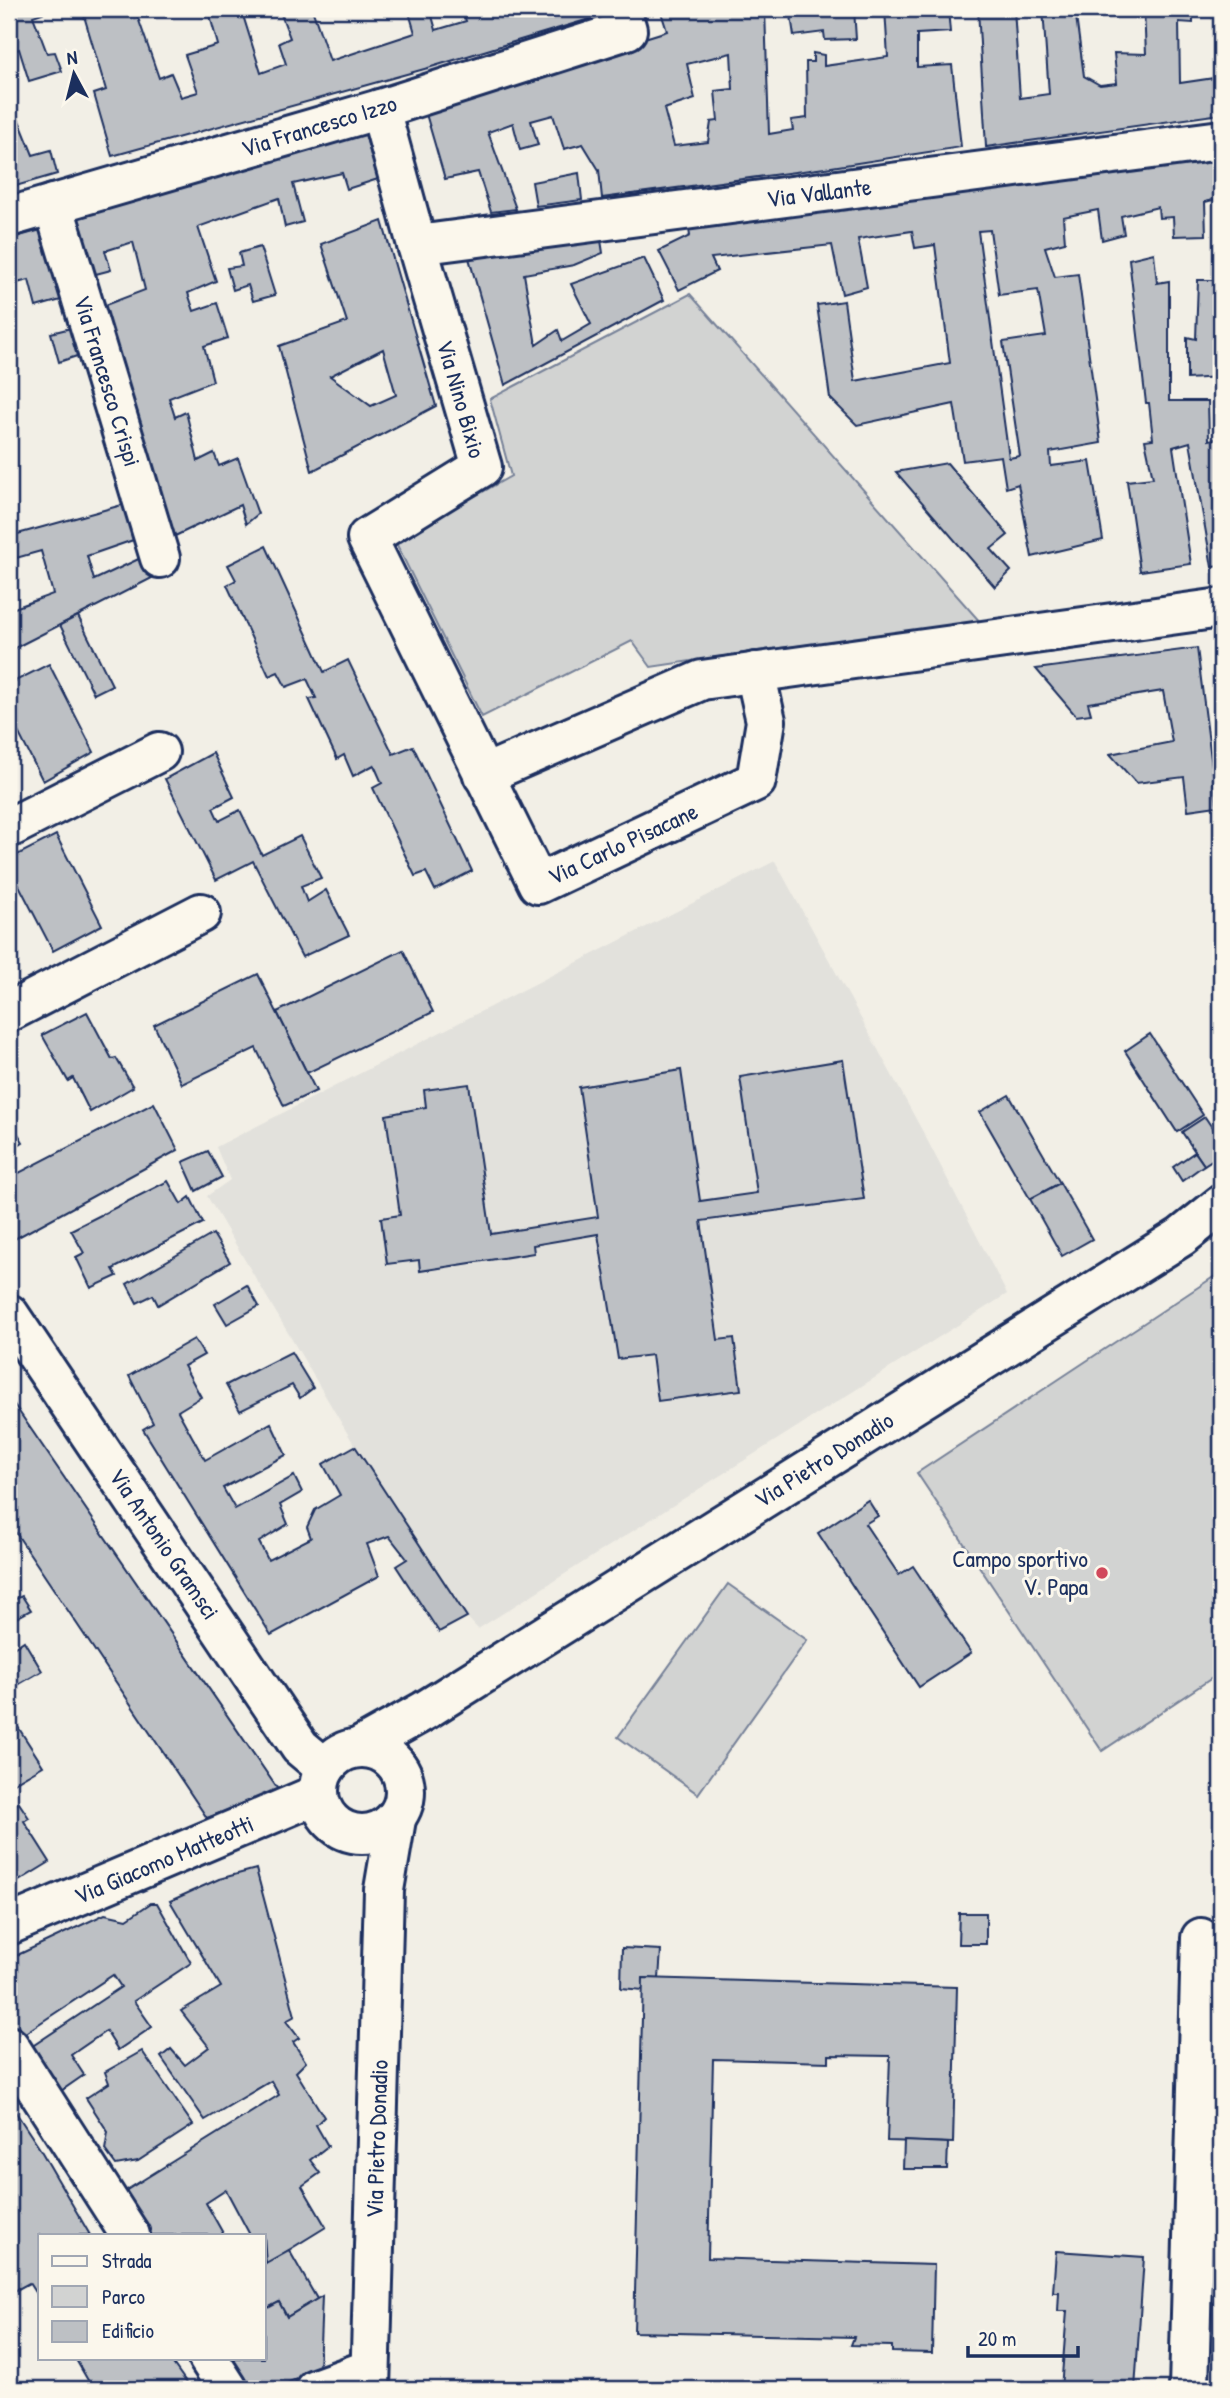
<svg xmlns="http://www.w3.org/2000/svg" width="1230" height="2398" font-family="'Patrick Hand',sans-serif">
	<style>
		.built { fill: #e2e1dc }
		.green { fill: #d2d3d2; stroke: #768198; stroke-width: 2 }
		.building { fill: #bdc0c4; stroke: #1b2f5e; stroke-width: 2; fill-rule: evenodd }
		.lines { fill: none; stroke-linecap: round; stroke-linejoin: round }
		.minor-casing { stroke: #1b2f5e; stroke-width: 44 }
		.major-casing { stroke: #1b2f5e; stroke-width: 44 }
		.minor { stroke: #fbf7ec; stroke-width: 38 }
		.major { stroke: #fbf7ec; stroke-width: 38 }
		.poi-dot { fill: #d1495b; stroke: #fbf7ec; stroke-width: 2.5 }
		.labels { text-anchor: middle; stroke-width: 6; stroke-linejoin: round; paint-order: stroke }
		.street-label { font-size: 24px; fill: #1b2f5e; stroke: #fbf7ec }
		.poi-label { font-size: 24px; fill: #1b2f5e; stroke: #fbf7ec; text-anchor: end }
	</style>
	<rect width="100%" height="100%" fill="#f2efe6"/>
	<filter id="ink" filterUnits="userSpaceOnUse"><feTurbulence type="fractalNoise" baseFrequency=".0143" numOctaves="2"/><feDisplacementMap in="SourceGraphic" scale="14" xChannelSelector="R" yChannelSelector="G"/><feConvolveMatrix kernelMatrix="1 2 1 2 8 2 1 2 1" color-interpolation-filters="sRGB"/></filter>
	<g filter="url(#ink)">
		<polygon class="built" points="775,861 923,1132 1007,1294 478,1629 467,1617 355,1446 207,1196 230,1180 216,1147"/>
		<g class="green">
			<polygon points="690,294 982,624 771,649 651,667 632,641 482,717 395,541 511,476 490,399"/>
			<polygon points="1221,1272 1221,1672 1102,1751 917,1473"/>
			<polygon points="728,1584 807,1640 698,1794 618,1737"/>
		</g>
		<g class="building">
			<polygon points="9,9 54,9 33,16 47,53 55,52 62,71 29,81 19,49 9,52"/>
			<polygon points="82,9 114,9 116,14 136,12 159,78 171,73 181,97 198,92 185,55 218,45 208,9 241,9 261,73 286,64 279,43 290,38 279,9 312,9 330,61 415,33 408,9 430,9 436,30 466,21 462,9 608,9 609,13 428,68 112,156 94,94 106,90"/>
			<path d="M660 9H765L769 134 793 130 791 120 807 118 806 62H813V53L824 55V66L888 57 885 9H948L950 32 917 34V67L952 65 961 147 825 168 602 198 599 170 583 144 564 149 553 115 531 121 538 145 520 150 513 123 488 132 516 209 491 212 478 172 445 179 424 107 667 31ZM731 53 733 89 715 91 718 121 711 122 708 142 674 146 664 109 695 99 687 64Z"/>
			<polygon points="790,9 854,9 856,39 825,40 824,32 794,36"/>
			<polygon points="978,9 1014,9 1020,98 1049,94 1043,9 1075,9 1084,76 1100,85 1117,83 1114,53 1146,54 1144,9 1193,9 1193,23 1179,22 1180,83 1221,77 1221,114 986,147"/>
			<polygon points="16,113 33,155 51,150 57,174 9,188 9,115"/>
			<polygon points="365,134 378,179 347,189 342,173 293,184 303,222 285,227 279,198 198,227 216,281 188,293 194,311 217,303 228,338 204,346 213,381 169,398 175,417 186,412 198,461 214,453 219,466 238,458 258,514 246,524 240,505 175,536 100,307 145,290 133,242 105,251 111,270 92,275 76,218"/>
			<path d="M1221 148V198L1205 202 1206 235 1174 236 1173 217 1159 218 1158 207 1121 216 1124 234 1102 240 1098 210 1063 217 1065 242 1045 247 1055 277 1078 274 1101 443 1050 452 1051 466 1090 461 1103 540 1032 557 1018 484 1006 488 1001 456 963 461 954 404 857 425 830 398 817 305 844 301 855 381 950 363 935 245 915 248 912 231 858 239 867 287 842 294 832 245 711 258 717 271 679 290 659 251 690 236 688 222ZM990 230 999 295 1038 290 1046 336 1003 342 1020 456 1009 458 978 231Z"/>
			<polygon points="579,173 582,200 536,206 532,182"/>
			<path d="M382 221 436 406 312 471 279 346 347 322 321 244ZM383 349 396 395 371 406 330 376Z"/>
			<polygon points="48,228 68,298 36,307 29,280 9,285 9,239"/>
			<polygon points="600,234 603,253 574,265 524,274 536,345 558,330 562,341 591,324 571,284 644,258 664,300 505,385 467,251"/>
			<polygon points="1219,236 1221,236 1221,377 1187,379 1187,337 1196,339 1198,280 1215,280"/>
			<polygon points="260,247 275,295 253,301 248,285 233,290 227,268 242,266 239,253"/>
			<polygon points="1154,253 1157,283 1169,281 1169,401 1208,401 1209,440 1221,438 1221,566 1212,567 1190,442 1173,447 1191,564 1140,571 1127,481 1153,478 1145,440 1153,439 1149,403 1146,403 1129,259"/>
			<polygon points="75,327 83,354 59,362 51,333"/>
			<polygon points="947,463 1008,535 991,549 1011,571 995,587 896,472"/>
			<polygon points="129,503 139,538 87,556 94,580 145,556 152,578 9,651 9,610 53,594 41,551 9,560 9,522 14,535"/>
			<polygon points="266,546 324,672 348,660 393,754 413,746 472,871 435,890 426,872 415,876 373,788 382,783 374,765 353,776 344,755 337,759 309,699 316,698 307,679 286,687 278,672 269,676 227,585 236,580 228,565"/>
			<polygon points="78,616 112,685 94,694 60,625"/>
			<polygon points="1197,648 1217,806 1188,810 1184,777 1136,783 1110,754 1172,742 1163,691 1088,703 1091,714 1076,716 1036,669"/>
			<polygon points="49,664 94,752 43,781 9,714 9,684"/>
			<polygon points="213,753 234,797 213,808 219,821 240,810 262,855 300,836 321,878 301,886 307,902 326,890 349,935 302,957 253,861 216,880 165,779"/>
			<polygon points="56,835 102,925 53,951 9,866 9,859"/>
			<polygon points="403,950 433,1012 307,1073 277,1012"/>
			<polygon points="258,974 316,1091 284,1106 256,1048 182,1084 154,1025"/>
			<polygon points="87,1012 112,1059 116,1058 133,1087 90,1112 73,1078 68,1081 42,1035"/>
			<polygon points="1150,1034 1203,1115 1177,1132 1125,1051"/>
			<polygon points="843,1060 864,1199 701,1221 718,1340 734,1338 741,1390 658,1401 652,1355 618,1359 598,1234 533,1245 534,1253 420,1271 419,1260 387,1264 381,1218 400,1215 386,1115 426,1107 424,1090 469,1084 491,1234 598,1217 579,1087 681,1070 700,1201 757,1193 740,1077"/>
			<polygon points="1009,1095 1060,1183 1030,1199 980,1112"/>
			<polygon points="154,1103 178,1150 9,1242 9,1178"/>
			<polygon points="1205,1117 1221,1141 1221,1154 1204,1165 1182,1132"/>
			<polygon points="9,1119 23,1142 9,1151"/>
			<polygon points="208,1151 222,1177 196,1191 183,1162"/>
			<polygon points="1195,1152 1204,1165 1182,1181 1173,1167"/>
			<polygon points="168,1181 181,1204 190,1197 203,1223 113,1269 117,1276 91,1288 76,1257 84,1253 71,1230"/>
			<polygon points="1060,1183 1092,1239 1062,1256 1030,1199"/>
			<polygon points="213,1234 230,1262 158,1305 153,1295 137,1303 127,1284"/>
			<polygon points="247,1285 259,1306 227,1324 215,1304"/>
			<polygon points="194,1339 204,1355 184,1366 201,1397 178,1411 205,1460 271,1423 286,1455 223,1488 235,1509 294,1476 302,1492 280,1505 288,1524 259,1542 268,1560 311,1538 307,1527 315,1510 340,1495 323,1464 355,1446 467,1617 439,1632 396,1566 407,1559 389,1536 367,1544 379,1576 271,1635 143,1429 153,1423 129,1376"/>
			<polygon points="291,1352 313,1388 300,1398 292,1385 240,1411 226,1385"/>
			<polygon points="9,1397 279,1791 207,1818 16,1533 9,1537"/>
			<polygon points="868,1500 878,1516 865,1524 899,1575 913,1566 971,1653 919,1687 818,1533"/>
			<polygon points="22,1596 31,1610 9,1622 9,1602"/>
			<polygon points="24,1641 42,1671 9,1690 9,1651"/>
			<polygon points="9,1713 43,1766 9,1786"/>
			<polygon points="19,1803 29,1818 24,1821 50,1862 9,1887 9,1809"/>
			<polygon points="256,1869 295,2016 286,2021 299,2038 293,2042 306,2062 296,2072 324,2117 316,2125 328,2146 310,2160 320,2173 302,2186 326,2227 266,2264 264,2235 250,2235 226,2190 206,2203 224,2235 138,2235 114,2198 279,2095 271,2081 205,2120 161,2057 171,2049 185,2065 209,2047 181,2011 221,1987 170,1901 219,1879"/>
			<polygon points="151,1903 157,1903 191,1963 134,2001 152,2027 118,2050 106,2031 71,2055 84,2075 58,2093 28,2049 121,1987 113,1975 16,2039 9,2029 9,1959 105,1914 127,1919"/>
			<polygon points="959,1913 986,1913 986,1944 958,1944"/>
			<polygon points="622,1948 661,1950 659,1979 643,1978 643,1990 621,1988"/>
			<polygon points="643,1978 957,1987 953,2143 887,2141 890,2056 829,2055 829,2062 713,2059 708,2258 934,2265 932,2353 892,2352 892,2346 851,2345 854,2337 634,2332"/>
			<polygon points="142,2051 193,2125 138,2161 116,2165 105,2150 108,2132 86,2098 109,2083 105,2072"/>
			<polygon points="9,2102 40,2149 90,2235 40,2235 40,2300 29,2283 9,2294"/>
			<polygon points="904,2141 948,2143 947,2169 903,2169"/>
			<polygon points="289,2250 317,2299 287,2317 279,2302 264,2310 264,2264"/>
			<polygon points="1056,2251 1144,2257 1135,2389 1061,2389 1067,2311 1058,2311 1059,2292 1053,2292"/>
			<polygon points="322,2296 319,2370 272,2389 241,2389 220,2358 264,2358 264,2310 279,2302 287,2317"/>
			<polygon points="75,2358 169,2358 191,2389 93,2389"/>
		</g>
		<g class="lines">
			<g class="minor-casing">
				<g id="minor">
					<polyline points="380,109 417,245 482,467 367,538 538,884 756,781 766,721 755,672"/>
					<polyline points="53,204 160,558"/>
					<polyline points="9,217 380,109 627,30 621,9"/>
					<polyline points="417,245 1221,140"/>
					<polyline points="483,775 702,680 1221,608"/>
					<polyline points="9,828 159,752"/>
					<polyline points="9,1012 201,913"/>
					<polyline points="9,1314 300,1747 325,1768"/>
					<polyline points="9,1925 318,1794"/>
					<polyline points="9,2046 130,2235"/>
					<polyline points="208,2358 228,2389"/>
					<polyline points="315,2389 370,2369"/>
					<polyline points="1189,2389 1201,1938"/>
				</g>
			</g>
			<g class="major-casing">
				<g id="major">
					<circle cx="362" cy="1791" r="43"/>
					<polyline points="358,1748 424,1711 1181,1237 1221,1205"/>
					<polyline points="370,2389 384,1890 396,1819"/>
				</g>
			</g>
			<use href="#minor" class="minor"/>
			<use href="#major" class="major"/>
		</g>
	</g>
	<circle class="poi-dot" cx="1102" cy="1573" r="7"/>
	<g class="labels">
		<g class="street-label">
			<text transform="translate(319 126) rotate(-17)" y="8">Via Francesco Izzo</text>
			<text transform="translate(819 193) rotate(-7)" y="8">Via Vallante</text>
			<text transform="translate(107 381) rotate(73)" y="8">Via Francesco Crispi</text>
			<text transform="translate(461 399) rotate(74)" y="8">Via Nino Bixio</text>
			<text transform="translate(623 844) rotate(-25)" y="8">Via Carlo Pisacane</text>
			<text transform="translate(824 1460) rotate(-32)" y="8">Via Pietro Donadio</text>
			<text transform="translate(164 1544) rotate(56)" y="8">Via Antonio Gramsci</text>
			<text transform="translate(164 1860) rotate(-23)" y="8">Via Giacomo Matteotti</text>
			<text transform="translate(377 2139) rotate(-88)" y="8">Via Pietro Donadio</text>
		</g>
		<g class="poi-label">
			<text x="1088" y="1567">Campo sportivo<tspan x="1088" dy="28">V. Papa</tspan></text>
		</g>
	</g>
	<rect width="1230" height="2398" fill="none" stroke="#fbf7ec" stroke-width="35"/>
	<rect x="18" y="18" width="1195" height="2363" fill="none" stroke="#1b2f5e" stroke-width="2.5" filter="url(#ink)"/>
	<rect x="38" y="2234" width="228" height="126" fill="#fbf7ec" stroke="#a1a7b3" stroke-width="2"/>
	<rect x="52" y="2256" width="35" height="10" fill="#fbf7ec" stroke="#a1a7b3" stroke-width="2"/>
	<text x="102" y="2268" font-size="21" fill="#1b2f5e">Strada</text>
	<rect x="52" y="2286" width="35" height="21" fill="#d2d3d2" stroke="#a1a7b3" stroke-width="2"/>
	<text x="102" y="2304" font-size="21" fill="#1b2f5e">Parco</text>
	<rect x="52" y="2321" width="35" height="21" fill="#bdc0c4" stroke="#a1a7b3" stroke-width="2"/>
	<text x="102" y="2338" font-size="21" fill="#1b2f5e">Edificio</text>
	<g transform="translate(74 74) rotate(353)" stroke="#fbf7ec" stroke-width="5" paint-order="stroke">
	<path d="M0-5L12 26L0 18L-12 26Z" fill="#1b2f5e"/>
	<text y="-10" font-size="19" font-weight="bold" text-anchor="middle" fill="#1b2f5e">N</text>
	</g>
	<path d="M968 2346v10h110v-10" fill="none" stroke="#1b2f5e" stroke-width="3.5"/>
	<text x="978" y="2346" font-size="21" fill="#1b2f5e" stroke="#fbf7ec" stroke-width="5" paint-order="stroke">20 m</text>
</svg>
